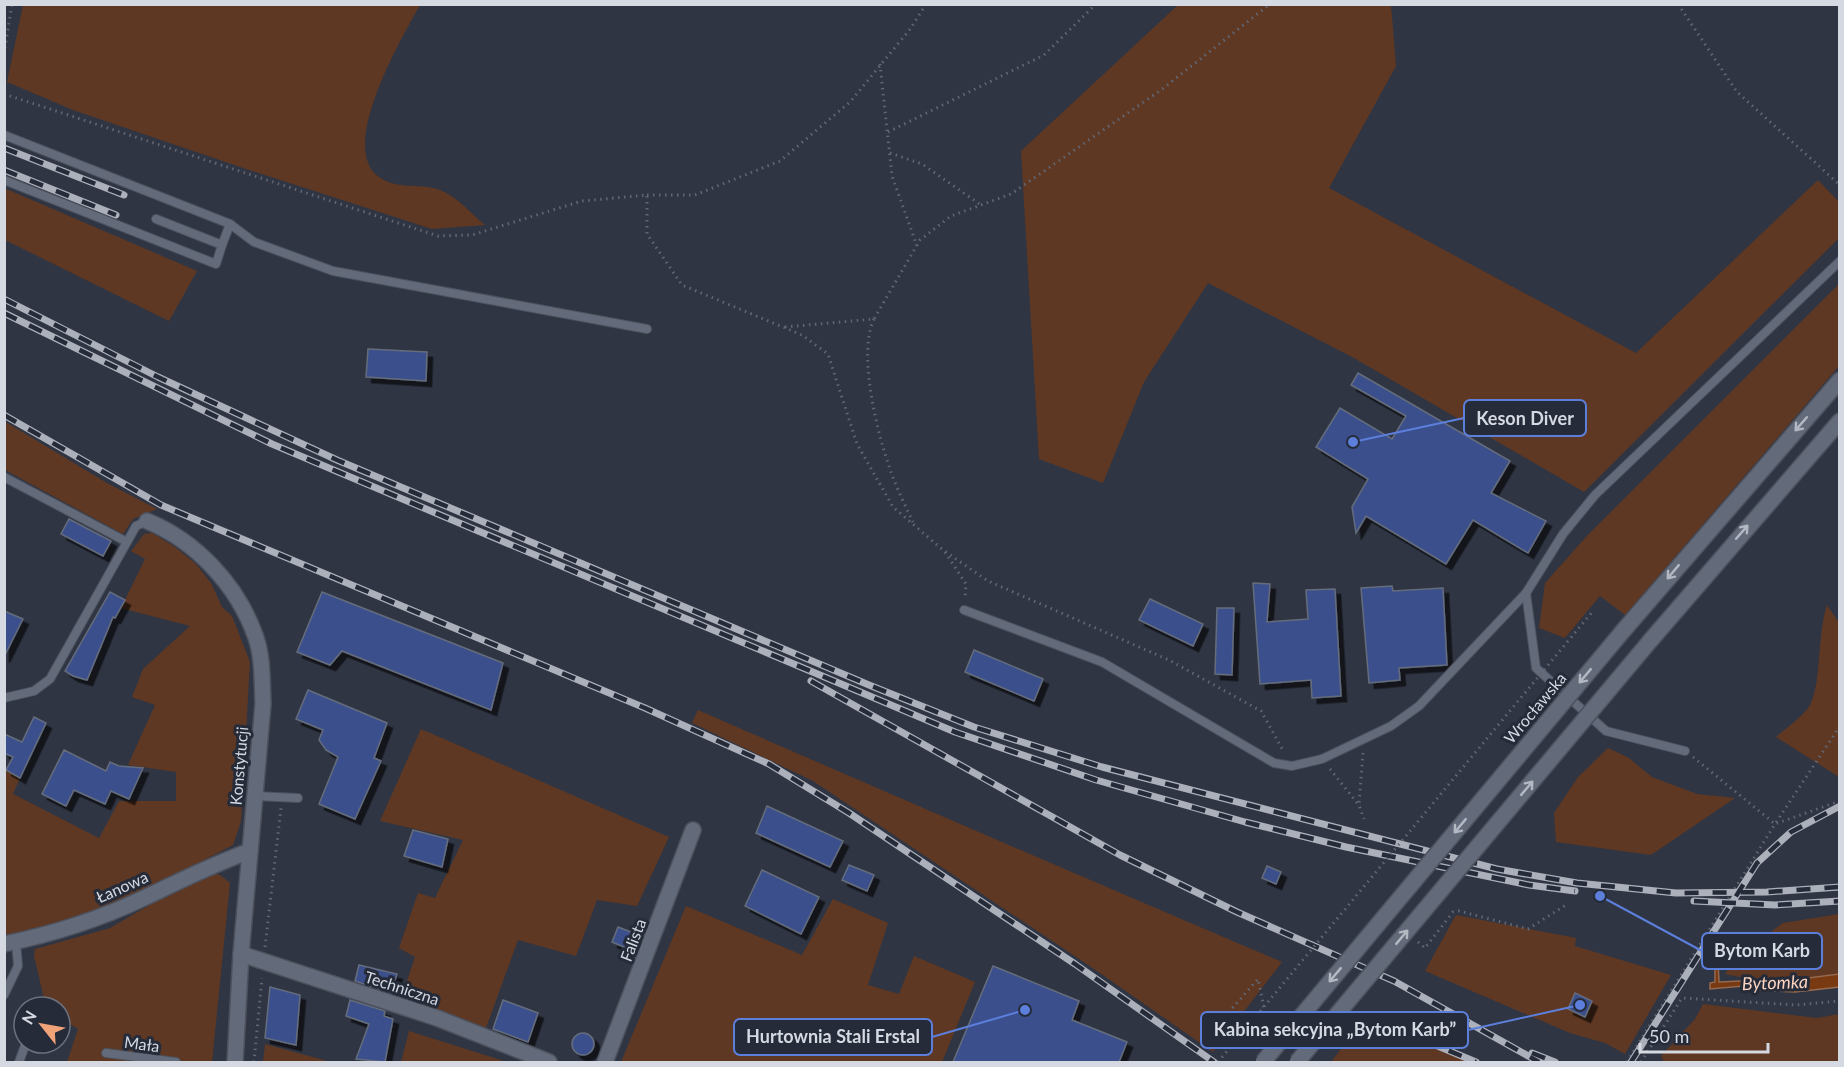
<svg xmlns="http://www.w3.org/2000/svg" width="1844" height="1067" font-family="Lato,sans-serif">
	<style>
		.green { fill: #5f3823 }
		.water { fill: #793a12; stroke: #956a50; stroke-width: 1.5 }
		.building { fill: #3a508c; stroke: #656c7c; stroke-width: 1.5; filter: url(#shadow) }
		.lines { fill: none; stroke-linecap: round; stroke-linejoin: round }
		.lane-casing { stroke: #4c515d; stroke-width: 10 }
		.street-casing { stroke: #4c515d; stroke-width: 18 }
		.secondary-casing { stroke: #4c515d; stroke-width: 18 }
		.path { stroke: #626774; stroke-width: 3; stroke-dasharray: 1.5 4.5; stroke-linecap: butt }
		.lane { stroke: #636a7a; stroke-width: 8 }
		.street { stroke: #636a7a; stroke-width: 15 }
		.secondary { stroke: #636a7a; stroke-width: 15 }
		.rail-casing { stroke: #acb0bb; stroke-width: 7 }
		.rail { stroke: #252b39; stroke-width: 4.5; stroke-dasharray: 14; stroke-linecap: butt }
		.secondary-bridge-casing { stroke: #4c515d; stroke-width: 18; stroke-linecap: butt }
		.path-bridge { stroke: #626774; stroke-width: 3; stroke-dasharray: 1.5 4.5; stroke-linecap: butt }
		.secondary-bridge { stroke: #636a7a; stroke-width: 15 }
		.oneway { stroke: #b3b8c3 }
		.labels { text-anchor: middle; stroke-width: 6; stroke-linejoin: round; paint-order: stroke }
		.street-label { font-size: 16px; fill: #d5d9e2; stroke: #252b39 }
		.water-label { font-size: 18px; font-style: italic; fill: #fcd4bf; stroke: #252b39 }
		.leader { fill: none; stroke: #5d7fdc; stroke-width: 2 }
		.callout-dot { fill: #5d7fdc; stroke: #252b39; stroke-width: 2 }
		.callout { fill: #252b39; stroke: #5d7fdc; stroke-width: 2 }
		.callout-label { font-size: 18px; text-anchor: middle; font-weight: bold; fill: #d5d9e2 }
	</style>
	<defs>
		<filter id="shadow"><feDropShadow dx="5.5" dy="5.5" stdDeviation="0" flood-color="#0009"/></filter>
	</defs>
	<rect width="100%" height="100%" fill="#2f3543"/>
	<g class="green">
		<path d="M23 5H420C402 37 337 148 379 177 397 190 418 183 437 189 456 195 470 213 485 225L432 229 243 168 73 110 7 82Z"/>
		<polygon points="1178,5 1391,5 1396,66 1329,188 1636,353 1818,180 1839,202 1839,238 1584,492 1354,358 1208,283 1144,382 1103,483 1039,459 1021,151"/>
		<polygon points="4,188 197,271 169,321 5,240"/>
		<polygon points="1839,284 1839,366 1625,615 1600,596 1565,638 1539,628 1545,583 1585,538"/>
		<polygon points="4,421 107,483 157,509 133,519 123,534 5,470"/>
		<polygon points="152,533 175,547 196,564 211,583 222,607 232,616 250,662 241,821 233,845 127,900 35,931 5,938 4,770 20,778 13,794 99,838 119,801 176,801 176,772 128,765 155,705 132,697 143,669 190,626 121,608 145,559 131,551 144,534"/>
		<path d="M1827 605 1839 623V777L1776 737C1786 728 1804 716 1810 705 1822 681 1817 634 1827 605Z"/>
		<path d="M698 710C892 795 1087 879 1282 962L1213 1052 1097 971 813 781 692 723Z"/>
		<polygon points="421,729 669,837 637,906 597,900 576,956 518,940 486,1028 423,1007 427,997 404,990 415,957 399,948 418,893 435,898 463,840 380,821"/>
		<polygon points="1608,748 1629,758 1652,777 1697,794 1735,798 1651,855 1556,842 1554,813 1578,777"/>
		<polygon points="206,872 220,875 230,883 212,1062 67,1062 78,1029 60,1018 60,1007 46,1007 34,956 35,949 110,928"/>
		<polygon points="833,899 888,923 868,985 899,994 914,956 975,982 942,1062 621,1062 686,906 802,955"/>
		<path d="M1839 914V974C1801 979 1763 983 1725 974L1739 955 1783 923Z"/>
		<polygon points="1456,915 1576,938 1575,946 1671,975 1625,1054 1605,1043 1570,1033 1425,971"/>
		<polygon points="1703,1004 1817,1018 1839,1014 1839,1062 1664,1062 1661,1056 1695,1019"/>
		<polygon points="1366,1016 1421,1036 1471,1062 1331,1062"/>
		<polygon points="409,1031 507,1062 401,1062"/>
		<polygon points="265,1044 331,1062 263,1062"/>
	</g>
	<polygon class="water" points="1715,962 1718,962 1719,982 1808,978 1839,974 1839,987 1795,992 1756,990 1755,985 1710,989 1710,983 1715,982"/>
	<g class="building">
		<polygon points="368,349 427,352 426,381 366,377"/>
		<polygon points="1358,373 1510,461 1491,493 1546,521 1528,553 1473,520 1446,564 1366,516 1356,533 1352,507 1368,479 1316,447 1340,408 1392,439 1406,416 1351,385"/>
		<polygon points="69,519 111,541 103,556 61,534"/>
		<polygon points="1253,583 1270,584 1267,622 1308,619 1306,590 1335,589 1341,696 1312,698 1311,680 1260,684"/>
		<polygon points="1392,586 1393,591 1443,588 1447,665 1399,668 1400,680 1369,683 1361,588"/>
		<polygon points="110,592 125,600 115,618 113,617 87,680 73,676 65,671"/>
		<polygon points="322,592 503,663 491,710 342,651 330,665 297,652"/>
		<polygon points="1150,599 1203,624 1193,646 1139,620"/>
		<polygon points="1217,608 1234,608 1232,675 1215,674"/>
		<polygon points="4,611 23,619 4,657"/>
		<polygon points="974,650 1043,679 1034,701 965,672"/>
		<polygon points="308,690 387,723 374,758 381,761 355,819 319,804 338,757 326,750 319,740 323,730 296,719"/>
		<polygon points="34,717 46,723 20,778 6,770 13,757 4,753 4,734 22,742"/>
		<polygon points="64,750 106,771 110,762 119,766 143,768 129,799 111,791 105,804 74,790 66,806 42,794"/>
		<polygon points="767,806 843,841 830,867 756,833"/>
		<polygon points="413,830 448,839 442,867 404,856"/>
		<polygon points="849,865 874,875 867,891 842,880"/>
		<polygon points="1267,866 1281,872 1276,884 1262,878"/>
		<polygon points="762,870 819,897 801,934 745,906"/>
		<polygon points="618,927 641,936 636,952 612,942"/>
		<polygon points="359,965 397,974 391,993 355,981"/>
		<polygon points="993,966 1079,1001 1072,1020 1127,1042 1119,1062 953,1062"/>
		<polygon points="270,987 300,995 296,1045 265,1038"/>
		<polygon points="1575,993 1592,1001 1585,1017 1568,1009"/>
		<polygon points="350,1000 385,1011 384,1016 393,1019 385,1062 356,1059 369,1024 346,1016"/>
		<polygon points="503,1000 538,1013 528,1042 493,1029"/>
		<circle cx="583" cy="1044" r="11"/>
	</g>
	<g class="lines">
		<g class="lane-casing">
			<g id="lane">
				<polyline points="4,135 230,224 222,245 156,219"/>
				<polyline points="4,180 216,264 222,245"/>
				<polyline points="230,224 254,242 333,271 647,329"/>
				<polyline points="4,477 127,542"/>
				<polyline points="1526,593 1536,668 1606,731 1685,751"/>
				<polyline points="964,610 1102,662 1274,763 1292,766 1322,759 1391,726 1419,706 1526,593 1563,534 1595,495 1840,261"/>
				<polyline points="4,698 34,691 50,679 127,542 136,526 147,521"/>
				<polyline points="255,796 298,798"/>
				<polyline points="4,995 18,966 16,942"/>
				<polyline points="106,1053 176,1062"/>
				<polyline points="19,1062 26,1043"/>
			</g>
		</g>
		<g class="street-casing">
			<g id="street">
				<path d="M147 521C196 541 237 585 255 635 263 656 262 681 263 704L241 954 235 1062"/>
				<path d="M4 944C53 934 100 919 144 898 180 881 213 864 250 851"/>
				<polyline points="241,954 437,1018 549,1062"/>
				<polyline points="605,1062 693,830"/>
			</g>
		</g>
		<g class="secondary-casing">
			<g id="secondary">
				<polyline points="1623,631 1840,380"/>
				<polyline points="1650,641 1840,421"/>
			</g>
		</g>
		<g class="path">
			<polyline points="1678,4 1737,92 1840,185"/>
			<polyline points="4,54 12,4"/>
			<polyline points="880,64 892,176 917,246"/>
			<polyline points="4,94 438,236 472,235 582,201 647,195 647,234 682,285 802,335 828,354 857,444 893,507 943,550 988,581 1169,660 1261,711 1284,752"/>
			<polyline points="888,132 1044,55 1096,4"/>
			<polyline points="890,153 922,164 981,205"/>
			<polyline points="647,195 695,195 780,161 850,102 911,28 926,4"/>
			<path d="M874 319C858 352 876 428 888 463 894 483 904 503 913 522"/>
			<polyline points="785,327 874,319 920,240 951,216 1011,194 1161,90 1270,4"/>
			<polyline points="945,552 966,584 965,599"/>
			<polyline points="1363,753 1359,805 1364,819"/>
			<polyline points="1693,757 1775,824 1840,726"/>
			<polyline points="1330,769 1358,804"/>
			<polyline points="1418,942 1425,948 1453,912 1459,911 1528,929 1566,905"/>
			<polyline points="265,947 281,808"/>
			<polyline points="1208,1049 1222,1020 1258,979 1267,1022 1272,1029"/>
			<polyline points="254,1062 262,978"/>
			<polyline points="1627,1062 1775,824 1840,801"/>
			<polyline points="1641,1062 1682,998 1796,1005 1840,1001"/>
		</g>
		<use href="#lane" class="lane"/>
		<use href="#street" class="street"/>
		<use href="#secondary" class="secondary"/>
		<g class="rail-casing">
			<g id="rail">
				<polyline points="4,148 124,195"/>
				<polyline points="4,170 116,215"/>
				<polyline points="4,299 158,377 337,460 869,685 974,727 1102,767 1497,869 1577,883 1676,893 1767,892 1840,887"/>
				<polyline points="4,313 272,444 955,732 1096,780 1245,822 1346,847 1529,885 1575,891"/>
				<polyline points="4,415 161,505 645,708 769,764 849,813 1075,964 1214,1062"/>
				<polyline points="811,681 1120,855 1237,912 1394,981 1539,1062"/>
				<polyline points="1694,901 1775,905 1840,901"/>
				<polyline points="1397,1029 1476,1062"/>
				<polyline points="1532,1053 1555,1062"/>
				<polyline points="1631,1062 1757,863 1791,832 1840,806"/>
			</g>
		</g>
		<use href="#rail" class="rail"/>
		<g class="secondary-bridge-casing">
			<g id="secondary-bridge">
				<polyline points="1263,1062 1623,631"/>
				<polyline points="1297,1062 1650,641"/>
			</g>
		</g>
		<polyline class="path-bridge" points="1218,1062 1593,611"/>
		<use href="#secondary-bridge" class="secondary-bridge"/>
	</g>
	<defs><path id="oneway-shaft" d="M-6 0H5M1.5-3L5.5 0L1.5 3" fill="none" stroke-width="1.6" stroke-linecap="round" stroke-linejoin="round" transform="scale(1.5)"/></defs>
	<g class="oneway">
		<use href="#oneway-shaft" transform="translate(1801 424) rotate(131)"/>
		<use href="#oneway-shaft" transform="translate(1742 532) rotate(-49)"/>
		<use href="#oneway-shaft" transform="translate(1673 572) rotate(130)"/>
		<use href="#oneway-shaft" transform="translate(1585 676) rotate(130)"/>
		<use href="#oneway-shaft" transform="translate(1527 788) rotate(-50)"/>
		<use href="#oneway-shaft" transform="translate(1460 826) rotate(130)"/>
		<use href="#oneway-shaft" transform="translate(1402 937) rotate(-50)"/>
		<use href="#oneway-shaft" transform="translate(1335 975) rotate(130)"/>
	</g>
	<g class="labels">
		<g class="street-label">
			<text transform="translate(1535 708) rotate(-50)" y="6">Wrocławska</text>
			<text transform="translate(239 766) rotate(-85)" y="6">Konstytucji</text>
			<text transform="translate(122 887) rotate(-24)" y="6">Łanowa</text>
			<text transform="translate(633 940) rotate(-69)" y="6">Falista</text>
			<text transform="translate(402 988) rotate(18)" y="6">Techniczna</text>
			<text transform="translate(142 1044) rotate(8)" y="6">Mała</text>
		</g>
		<g class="water-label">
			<text transform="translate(1775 983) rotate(-2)" y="6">Bytomka</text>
		</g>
	</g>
	<path class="leader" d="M1353 442L1464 418M1600 896L1702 951M1580 1005L1468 1030M1025 1010L932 1037"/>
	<g class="callout-dot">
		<circle cx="1353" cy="442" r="6"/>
		<circle cx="1600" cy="896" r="6"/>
		<circle cx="1580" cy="1005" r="6"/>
		<circle cx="1025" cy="1010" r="6"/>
	</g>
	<g class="callout">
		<rect x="1464" y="400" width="122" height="36" rx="6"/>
		<rect x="1702" y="933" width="120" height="36" rx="6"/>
		<rect x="1201" y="1012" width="267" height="36" rx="6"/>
		<rect x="734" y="1019" width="198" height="36" rx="6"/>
	</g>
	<g class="callout-label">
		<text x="1525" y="425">Keson Diver</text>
		<text x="1762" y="957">Bytom Karb</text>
		<text x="1335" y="1036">Kabina sekcyjna „Bytom Karb”</text>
		<text x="833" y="1043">Hurtownia Stali Erstal</text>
	</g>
	<rect width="1844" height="1067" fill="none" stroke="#d5d9e2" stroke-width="12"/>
	<g transform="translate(42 1025) rotate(301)"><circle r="28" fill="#252b39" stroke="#6b717d" stroke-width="1.5"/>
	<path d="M0-4.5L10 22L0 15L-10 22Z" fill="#f0a279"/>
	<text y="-9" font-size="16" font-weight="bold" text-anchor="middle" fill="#d5d9e2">N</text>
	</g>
	<path d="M1640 1043v9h128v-9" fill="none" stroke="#d5d9e2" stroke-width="3"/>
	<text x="1649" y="1043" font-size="18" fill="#d5d9e2" stroke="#252b39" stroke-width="4.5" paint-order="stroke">50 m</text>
</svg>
